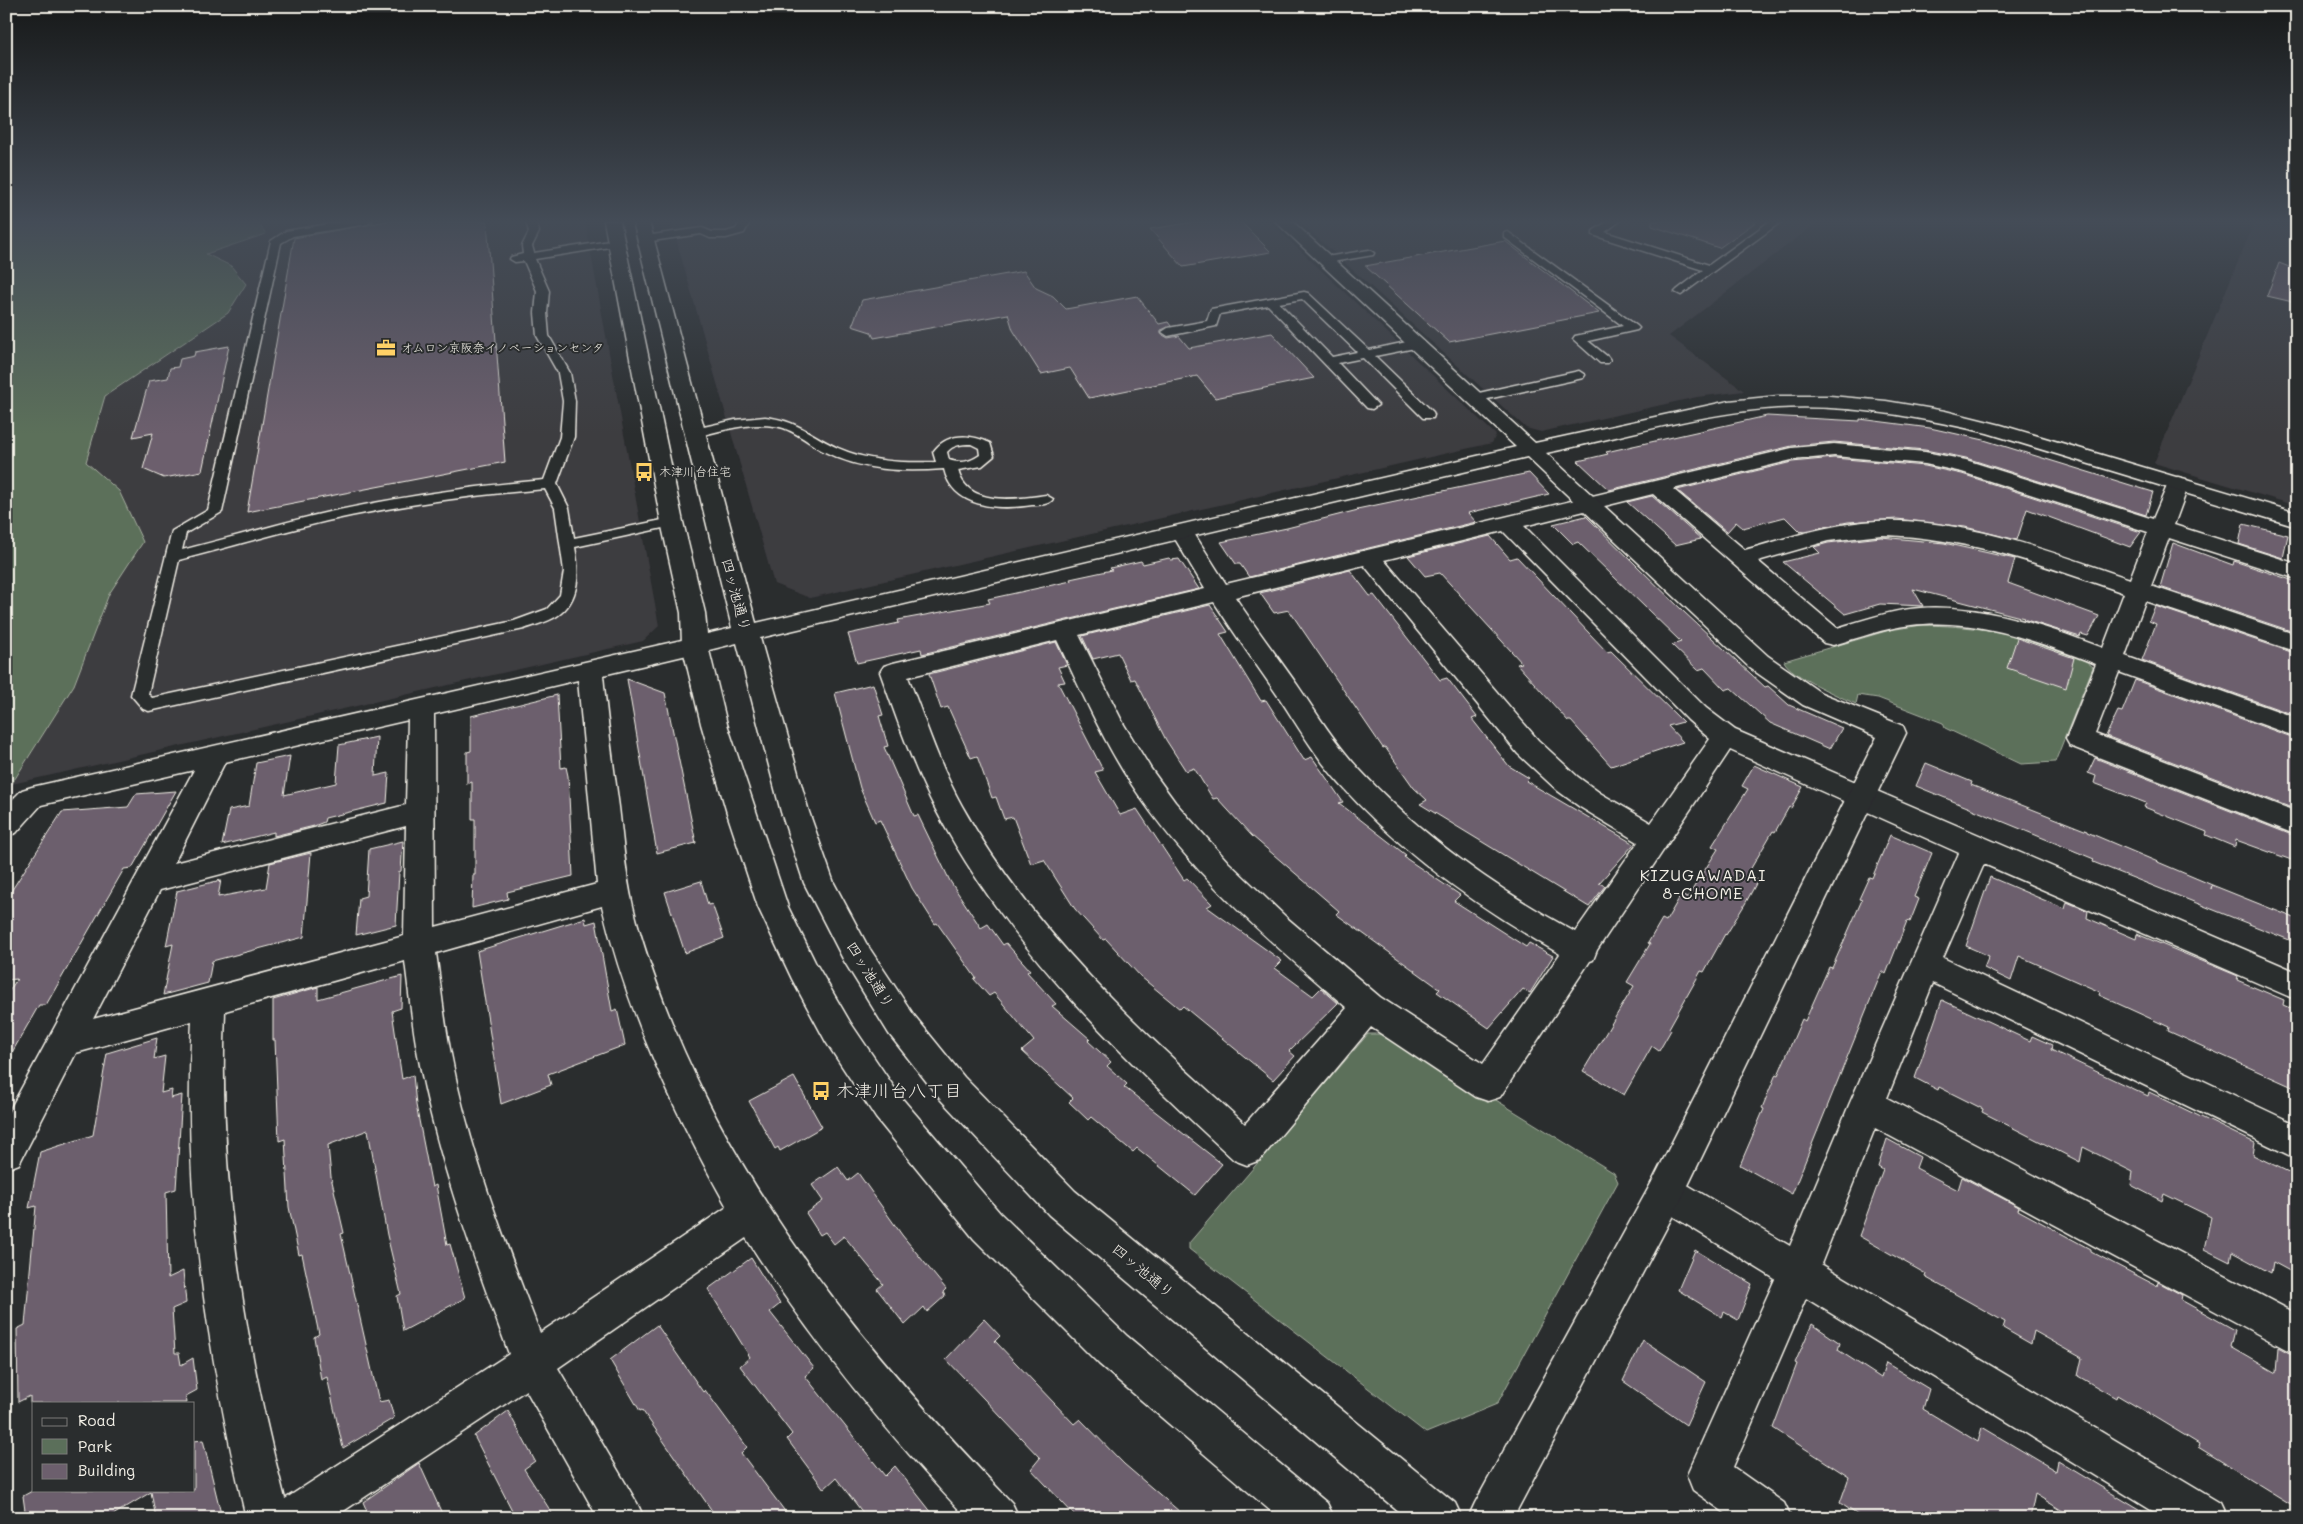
<svg xmlns="http://www.w3.org/2000/svg" width="2303" height="1524" font-family="Mali,'Klee One',sans-serif">
	<style>
		.built { fill: #3e3c41 }
		.green { fill: #5b6f5a; stroke: #a8b0a1 }
		.building { fill: #6c5f6d; stroke: #f4f1e8 }
		.lines { fill: none; stroke-linecap: round; stroke-linejoin: round }
		.lane-casing { stroke: #f4f1e8; stroke-width: 3 }
		.street-casing { stroke: #f4f1e8; stroke-width: 3 }
		.secondary-casing { stroke: #f4f1e8; stroke-width: 3 }
		.lane { fill: #2a2d2e; fill-rule: evenodd }
		.street { fill: #2a2d2e; fill-rule: evenodd }
		.secondary { fill: #2a2d2e; fill-rule: evenodd }
		.labels { text-anchor: middle; stroke-width: 4; stroke-linejoin: round; paint-order: stroke }
		.far-poi-label { font-size: 12px; fill: #f4f1e8; stroke: #2a2d2e; text-anchor: start }
		.street-label { font-size: 15px; fill: #f4f1e8; stroke: #2a2d2e }
		.neighbourhood-label { font-size: 16px; letter-spacing: 1px; fill: #f4f1e8; stroke: #2a2d2e }
		.near-poi-label { font-size: 18px; fill: #f4f1e8; stroke: #2a2d2e; text-anchor: start }
	</style>
	<rect width="100%" height="100%" fill="#2a2d2e"/>
	<filter id="ink" filterUnits="userSpaceOnUse"><feTurbulence type="fractalNoise" baseFrequency=".02" numOctaves="2"/><feDisplacementMap in="SourceGraphic" scale="10" xChannelSelector="R" yChannelSelector="G"/><feConvolveMatrix kernelMatrix="1 2 1 2 8 2 1 2 1" color-interpolation-filters="sRGB"/></filter>
	<g filter="url(#ink)">
		<g class="built">
			<polygon points="257,221 585,221 659,626 643,641 12,784 74,685 109,594 143,542 119,491 86,462 105,396 228,313 231,266 205,254 266,234"/>
			<polygon points="671,221 1269,221 1496,435 1492,443 810,598 774,584"/>
			<polygon points="1299,221 1819,221 1669,336 1744,391 1697,397 1541,432 1526,428"/>
			<polygon points="2255,221 2297,229 2297,506 2154,463"/>
		</g>
		<g class="green">
			<polygon points="6,221 257,221 266,234 206,254 231,266 246,284 228,313 105,396 86,462 119,491 143,542 109,594 74,685 6,793"/>
			<path d="M1922 625C1969 626 2005 630 2050 646 2068 652 2079 654 2093 667L2055 762 2021 764 1945 728 1943 723 1878 698 1858 695 1856 704C1841 697 1790 676 1784 661L1890 630Z"/>
			<polygon points="1368,1034 1389,1034 1614,1173 1618,1182 1497,1404 1426,1433 1189,1249 1189,1243"/>
		</g>
		<g class="building">
			<polygon points="387,221 487,221 505,462 247,512 294,238"/>
			<polygon points="1201,221 1240,221 1271,252 1183,267 1150,229"/>
			<polygon points="1652,221 1757,221 1719,248 1652,226"/>
			<polygon points="1505,241 1599,313 1449,342 1365,266"/>
			<polygon points="2279,263 2297,270 2297,303 2267,296"/>
			<polygon points="1024,271 1036,288 1053,296 1066,309 1137,296 1159,324 1168,322 1171,326 1161,330 1161,334 1168,338 1179,336 1189,348 1272,333 1314,378 1215,398 1197,376 1089,398 1070,368 1041,374 1013,330 1008,314 874,338 871,332 852,326 862,300"/>
			<polygon points="229,346 202,471 164,478 143,469 153,433 133,437 149,381 168,378 170,368 178,367 180,359 194,356 195,352"/>
			<polygon points="1767,416 1860,421 1860,419 1930,428 1984,440 2153,492 2146,515 1966,458 1925,450 1834,442 1792,446 1609,490 1578,461 1608,454 1606,452"/>
			<polygon points="1834,458 1925,466 1962,474 2141,532 2130,547 2027,509 2017,540 1965,527 1897,519 1848,522 1800,532 1785,517 1743,528 1736,522 1727,532 1677,490 1792,462"/>
			<polygon points="1529,473 1549,494 1468,513 1476,522 1249,577 1240,564 1236,564 1221,542 1287,528 1358,510 1357,509"/>
			<polygon points="1652,496 1701,539 1675,545 1627,502"/>
			<polygon points="1586,516 1684,612 1765,687 1768,686 1789,705 1842,728 1830,749 1770,723 1731,688 1725,690 1704,668 1698,670 1672,645 1681,642 1578,542 1573,544 1553,524"/>
			<polygon points="2243,524 2288,535 2283,558 2239,544"/>
			<polygon points="1490,536 1510,559 1517,557 1607,652 1611,651 1683,722 1668,726 1683,742 1611,766 1571,721 1568,721 1517,664 1522,663 1440,573 1425,576 1408,556"/>
			<polygon points="1881,537 1944,543 2015,559 2008,583 2099,616 2088,636 2081,634 2080,637 2023,619 2024,618 1913,589 1923,606 1880,604 1845,614 1783,562 1820,553 1814,547 1828,543"/>
			<polygon points="2173,543 2233,565 2234,561 2297,582 2297,633 2160,587"/>
			<polygon points="1169,558 1171,560 1179,559 1199,589 922,654 921,649 857,663 848,634 899,623 898,620 990,603 988,599 1071,581 1070,579 1112,570 1110,568 1141,561 1143,564"/>
			<polygon points="1350,570 1370,596 1374,595 1440,680 1447,678 1477,717 1472,719 1509,766 1529,778 1526,781 1634,844 1599,883 1605,886 1589,907 1420,804 1427,800 1414,788 1385,747 1383,748 1289,610 1274,613 1260,593"/>
			<polygon points="1210,605 1228,632 1220,634 1261,701 1266,700 1304,760 1312,757 1343,802 1339,803 1406,855 1404,857 1460,895 1454,901 1526,947 1529,943 1553,956 1530,993 1523,989 1489,1028 1437,992 1440,989 1336,914 1339,911 1252,836 1217,798 1213,799 1194,768 1186,771 1166,740 1135,679 1131,680 1118,653 1093,659 1082,636"/>
			<polygon points="2155,606 2297,654 2297,716 2142,660 2156,624 2149,621"/>
			<polygon points="2017,638 2074,658 2066,688 2007,668"/>
			<polygon points="1056,642 1067,665 1058,667 1065,682 1058,683 1103,770 1095,772 1120,815 1137,809 1184,880 1187,878 1212,904 1207,907 1282,961 1275,968 1313,996 1321,988 1338,1003 1289,1051 1295,1056 1273,1080 1183,1006 1180,1009 1141,977 1106,939 1103,940 1075,909 1044,860 1031,864 1013,817 1004,819 996,797 992,798 977,756 971,758 948,707 941,709 929,674"/>
			<polygon points="627,679 665,693 696,843 657,853"/>
			<polygon points="2135,680 2297,739 2297,810 2106,736 2118,711 2122,712"/>
			<polygon points="873,684 883,715 879,716 888,746 884,747 914,816 918,815 950,881 981,928 988,924 1003,945 1006,943 1030,970 1027,972 1056,1004 1052,1006 1090,1039 1088,1041 1111,1062 1107,1066 1127,1084 1124,1087 1222,1164 1195,1195 1137,1148 1133,1152 1091,1117 1088,1120 1069,1102 1073,1098 1022,1051 1034,1041 994,993 989,996 974,979 976,978 937,923 935,924 912,888 880,820 875,822 860,788 835,693"/>
			<polygon points="557,695 561,768 566,767 568,776 573,876 507,892 508,899 472,908 473,875 475,875 475,819 472,819 472,782 467,784 467,752 471,751 471,716"/>
			<polygon points="377,737 375,776 389,773 387,803 325,818 324,822 314,826 274,836 274,832 222,845 229,810 249,806 256,763 290,756 284,795 336,783 339,745"/>
			<polygon points="2095,758 2297,837 2297,862 2236,840 2235,847 2206,835 2207,832 2144,807 2146,803 2094,783 2096,776 2088,773"/>
			<polygon points="1926,763 1972,782 1971,785 2087,831 2087,832 2212,885 2211,889 2212,885 2297,919 2297,943 2093,862 2094,859 1916,786"/>
			<polygon points="1754,765 1803,787 1791,808 1789,807 1775,832 1773,831 1747,875 1758,880 1745,904 1726,935 1725,934 1704,972 1701,971 1669,1028 1671,1030 1659,1051 1652,1046 1624,1095 1583,1071 1634,986 1627,982 1650,944 1648,943 1662,919 1666,921 1681,895 1687,898 1718,849 1712,846 1748,789 1742,786"/>
			<polygon points="176,791 132,868 124,869 46,1005 39,1005 6,1063 6,996 17,979 6,980 6,899 62,812 128,807 136,794"/>
			<polygon points="1890,835 1932,853 1914,897 1919,899 1910,922 1907,921 1886,974 1882,971 1792,1194 1740,1165 1764,1109 1762,1108 1776,1074 1778,1075 1802,1019 1805,1021 1829,967 1832,968 1862,900 1859,899 1869,877 1872,878"/>
			<polygon points="403,841 401,871 399,872 396,925 356,935 359,898 366,896 369,849"/>
			<polygon points="311,853 304,937 212,961 208,983 163,995 173,944 166,946 177,891 221,880 218,897 266,888 270,863"/>
			<polygon points="1990,877 2058,906 2065,909 2067,902 2088,911 2087,918 2136,939 2137,934 2238,976 2237,980 2284,1000 2283,1005 2297,1011 2297,1089 2168,1031 2169,1027 2099,995 2100,992 2019,956 2011,981 1984,968 1989,956 1966,946"/>
			<polygon points="701,881 708,905 712,904 724,938 685,953 665,892"/>
			<polygon points="585,918 586,924 596,921 612,1011 617,1009 625,1045 548,1074 551,1085 501,1104 477,951"/>
			<polygon points="402,976 401,1008 392,1011 402,1079 413,1075 416,1105 432,1187 436,1185 447,1245 450,1244 465,1298 403,1331 397,1296 401,1294 387,1235 368,1130 328,1145 331,1177 344,1233 341,1234 379,1402 389,1400 394,1418 343,1448 327,1377 321,1380 314,1337 319,1334 302,1254 299,1255 289,1207 285,1139 279,1141 275,1040 273,1040 273,1000 318,987 318,999"/>
			<polygon points="1942,1000 2030,1041 2032,1036 2052,1045 2051,1050 2148,1096 2149,1092 2255,1143 2253,1155 2297,1176 2297,1275 2273,1262 2271,1273 2232,1252 2230,1262 2204,1249 2211,1217 2164,1194 2162,1201 2131,1185 2133,1172 2083,1147 2080,1162 1982,1112 1983,1109 1939,1087 1938,1090 1915,1078"/>
			<polygon points="157,1038 154,1059 165,1056 161,1093 172,1090 171,1098 182,1095 176,1189 166,1192 168,1278 183,1271 186,1303 172,1309 175,1353 179,1353 181,1365 193,1358 197,1390 186,1396 187,1403 30,1403 30,1396 18,1402 17,1329 25,1325 36,1206 29,1208 40,1152 93,1135 107,1053"/>
			<polygon points="794,1077 822,1127 780,1151 778,1147 775,1149 749,1101"/>
			<polygon points="1887,1139 1920,1157 1916,1168 1958,1190 1962,1177 2019,1207 2018,1210 2090,1249 2090,1251 2157,1286 2158,1282 2182,1295 2181,1300 2235,1330 2231,1347 2276,1373 2278,1347 2297,1357 2297,1508 2198,1447 2199,1444 2156,1418 2117,1395 2116,1398 2078,1376 2082,1358 2034,1331 2031,1344 2003,1328 2005,1322 1925,1277 1926,1274 1859,1236 1883,1170 1878,1167"/>
			<polygon points="838,1167 848,1181 858,1173 902,1235 946,1289 943,1292 945,1296 927,1312 924,1307 905,1325 877,1289 883,1284 844,1236 834,1244 825,1232 820,1235 806,1213 823,1201 812,1185"/>
			<polygon points="1695,1250 1752,1284 1738,1320 1724,1312 1722,1317 1678,1290"/>
			<polygon points="751,1258 780,1304 770,1312 814,1368 805,1376 885,1476 895,1466 936,1518 867,1518 836,1478 824,1489 787,1439 792,1434 740,1366 750,1357 708,1289"/>
			<polygon points="984,1319 1000,1336 995,1341 1074,1424 1080,1419 1124,1464 1187,1518 1077,1518 1031,1469 1040,1458 946,1359"/>
			<polygon points="1812,1324 1840,1343 1838,1350 1881,1378 1886,1363 1929,1389 1923,1409 1978,1442 1982,1427 2056,1471 2058,1461 2153,1518 2074,1518 2035,1494 2030,1518 1862,1518 1840,1503 1849,1477 1773,1428 1797,1364 1795,1363"/>
			<polygon points="657,1325 703,1392 705,1390 747,1447 741,1453 790,1518 717,1518 642,1410 640,1411 610,1360"/>
			<polygon points="1643,1340 1706,1382 1686,1425 1623,1381"/>
			<polygon points="508,1411 535,1461 524,1469 555,1518 516,1518 474,1436"/>
			<polygon points="203,1440 222,1518 156,1518 151,1492 108,1518 26,1518 23,1496 34,1490 194,1490 194,1441"/>
			<polygon points="419,1463 444,1518 370,1518 363,1502"/>
		</g>
		<g class="lines">
			<g class="lane-casing">
				<g id="lane">
					<path d="M347 221H372L367 224 293 236 281 243 222 512 186 533 182 550C231 538 280 523 329 512 400 497 472 486 544 480L560 437 563 401 558 373 537 336 535 313 537 291 524 261 515 262 510 259 511 257 523 254 522 246 529 232 526 221H536L539 232 532 246 534 253 616 240 621 243 616 246 535 259 549 291 547 313 549 336 570 373 575 401 574 437 557 484 569 508 574 538 672 518 679 522 672 526 575 547C579 571 581 600 557 616 548 622 534 625 524 629L149 711 143 709 131 695 172 531 208 510 271 241 286 231ZM545 489 555 508 564 571 560 595 547 609 514 621 152 698 148 694 179 560C229 547 277 533 327 521 399 505 472 495 545 489Z"/>
					<polygon points="736,221 747,221 749,224 744,233 726,238 710,238 701,234 645,242 640,239 645,236 702,228 712,232 726,232 736,229 739,224"/>
					<polygon points="1608,221 1620,221 1605,232 1709,265 1770,221 1782,221 1681,295 1675,292 1677,290 1703,270 1593,235 1593,231"/>
					<polygon points="1508,232 1637,326 1639,328 1637,330 1588,341 1608,357 1610,360 1608,363 1600,363 1573,339 1575,336 1623,326 1504,237 1504,233"/>
					<polygon points="1369,250 1374,253 1373,255 1326,263 1321,260 1326,257"/>
					<path d="M1304 292 1308 293 1369 350 1416 340 1420 341 1422 344 1420 347 1375 356 1433 412 1434 415 1433 418H1423L1363 358 1338 363 1378 405 1372 409 1367 408 1268 305 1220 314 1216 326 1168 336 1162 332 1168 328 1207 321 1211 309ZM1302 299 1357 352 1332 357 1279 303Z"/>
					<polygon points="1579,371 1585,375 1583,378 1474,402 1468,398 1474,394"/>
					<path d="M765 417C797 420 811 436 838 448 870 462 902 463 936 462L933 452C947 432 971 434 990 443L994 456 982 466 958 470C967 508 1018 499 1046 495L1053 499C1049 505 1039 505 1032 505 1000 510 953 509 944 469 903 472 862 471 825 452 808 443 793 428 774 426 747 422 721 431 695 437L688 433 690 430 735 420ZM971 444 979 448 980 455C970 462 961 464 949 460L947 452C953 445 961 444 971 444Z"/>
				</g>
			</g>
			<g class="street-casing">
				<g id="street">
					<path d="M1834 444 1925 452 1966 460 2153 519 2170 479 2178 477 2186 479 2189 484 2174 525 2297 564V579L2169 538 2151 586 2297 635V652L2145 601 2125 656 2297 718V737L2119 672 2095 734 2297 812V835L2070 746 2066 739 2096 664C2037 641 1975 617 1911 625 1884 628 1859 638 1833 645L1824 643 1653 494 1524 526 1706 708 1735 730 2297 972V1000L1984 864 1943 958 2297 1125V1159L1933 983 1887 1098 2297 1314V1355L1875 1128 1821 1264 2220 1503 2227 1518H2164L1806 1298 1733 1467 1784 1503 1791 1518H1732L1693 1490 1687 1475 1775 1279 1653 1204 1648 1192 1653 1180 1666 1175 1679 1180 1790 1246 1849 1105 1959 853 1730 750 1597 950 1593 960 1590 961 1500 1097 1488 1101 1476 1097 1371 1027 1260 1160 1247 1165 1234 1160C1122 1056 1009 949 937 812 913 767 897 719 880 672L884 666 893 663 1205 589 1171 532 1174 527 1182 525 1190 527 1226 584 1792 448ZM1834 456 1925 464 1962 472 2148 532 2130 579C2045 550 1954 514 1863 522 1823 526 1784 539 1745 550L1673 489 1792 460ZM1503 531 1688 720 1710 739 1651 823 1600 793 1578 777 1538 740 1384 560ZM1881 535C1968 537 2043 565 2124 593L2103 648C2045 626 1982 604 1920 608 1892 610 1864 620 1837 628L1758 561 1828 541ZM1364 565 1518 754 1558 791 1580 807 1638 842 1575 932C1496 889 1420 835 1359 769 1336 744 1317 714 1298 686 1277 656 1255 627 1235 597ZM1214 602C1235 635 1258 667 1280 699 1299 728 1316 757 1339 783 1401 853 1479 908 1560 954L1483 1064 1380 997 1287 918 1228 862 1175 802 1151 769 1123 723 1079 635ZM1057 640C1080 688 1101 737 1130 782 1187 870 1268 940 1347 1008L1245 1124C1139 1029 1032 931 962 806 939 765 925 720 908 677Z"/>
					<path d="M695 637 704 639 708 645 704 651 603 675C607 719 613 763 619 807 623 840 625 873 633 906 643 948 658 988 674 1028 750 1211 876 1362 1012 1503L1019 1518H967C885 1431 810 1339 746 1238L558 1368 637 1503 644 1518H598L526 1390 333 1518H246C207 1351 182 1193 192 1021L76 1053 19 1164 6 1169V1117L194 770 41 805 16 833 6 836V806L22 790 32 787ZM578 680 597 884 435 927 434 714ZM408 720 406 805 174 863 225 762ZM406 826 404 936 93 1019 160 890ZM602 906C627 1012 674 1112 727 1207L540 1333C505 1242 469 1150 451 1054 444 1021 441 986 436 953ZM405 961C409 992 412 1024 418 1055 437 1158 473 1256 509 1354L285 1499C243 1338 218 1177 225 1011Z"/>
				</g>
			</g>
			<g class="secondary-casing">
				<path id="secondary" d="M604 221H620L683 522 705 613 707 634 732 628 633 221H649L756 623 1516 447 1275 221H1292L1535 443 1729 401 1778 396H1830L1886 401 1945 411 2001 425 2297 513V527L1987 433C1919 417 1848 404 1777 408 1700 413 1622 437 1546 453L1768 656 1821 693 1903 726 1906 733 1679 1204 1513 1518H1468L1475 1503 1653 1180 1877 737 1803 705 1750 668 1527 457 760 638 809 812 834 883 866 943 913 1014 964 1077 1075 1191 1455 1503 1462 1518H1406L1049 1215 940 1099 889 1034 844 961 804 883 781 812 737 643 709 650 727 724 788 907 815 962 850 1022 900 1096 1000 1213 1127 1336 1327 1503 1334 1518H1279L1099 1364 974 1239 876 1118 826 1042 792 979 758 907 727 813 701 724 682 645 681 613 661 522Z"/>
			</g>
			<use href="#lane" class="lane"/>
			<use href="#street" class="street"/>
			<use href="#secondary" class="secondary"/>
		</g>
	</g>
	<linearGradient id="sky" x2="0" y2="1"><stop stop-color="#171919"/><stop offset="0.51" stop-color="#444c57"/><stop offset="1" stop-color="#444c57" stop-opacity="0"/></linearGradient>
	<rect width="2303" height="434" fill="url(#sky)"/>
	<defs>
		<g id="office-bare" transform="scale(1.5)"><path d="M-6-3h4V-5.5h4V-3h4V5H-6ZM-1-4.5V-3h2v-1.5ZM-6 0V1H6V0Z" fill="#ffd166" stroke="#2a2d2e" stroke-width="2.5" paint-order="stroke"/></g>
		<g id="bus-bare" transform="scale(1.5)"><path d="M-5-6H5V4H4V6H2V4H-2V6H-4V4H-5ZM-3.5-4V0h7V-4ZM-3.5 1.2v1.5H-2V1.2ZM2 1.2v1.5H3.5V1.2Z" fill="#ffd166" stroke="#2a2d2e" stroke-width="2.5" paint-order="stroke"/></g>
	</defs>
	<g fill-rule="evenodd">
		<use href="#office-bare" x="386" y="348"/>
		<use href="#bus-bare" x="644" y="472"/>
		<use href="#bus-bare" x="821" y="1091"/>
	</g>
	<g class="labels">
		<g class="far-poi-label">
			<text x="401" y="352">オムロン京阪奈イノベーションセンタ</text>
			<text x="659" y="476">木津川台住宅</text>
		</g>
		<g class="street-label">
			<text transform="translate(736 595) rotate(75)" y="5">四ッ池通り</text>
			<text transform="translate(870 975) rotate(58)" y="5">四ッ池通り</text>
			<text transform="translate(1143 1271) rotate(40)" y="5">四ッ池通り</text>
		</g>
		<g class="neighbourhood-label">
			<text x="1703" y="881">KIZUGAWADAI<tspan x="1703" dy="18">8-CHOME</tspan></text>
		</g>
		<g class="near-poi-label">
			<text x="836" y="1097">木津川台八丁目</text>
		</g>
	</g>
	<rect width="2303" height="1524" fill="none" stroke="#2a2d2e" stroke-width="25"/>
	<rect x="12" y="12" width="2278" height="1499" fill="none" stroke="#f4f1e8" stroke-width="2" filter="url(#ink)"/>
	<rect x="32" y="1402" width="162" height="90" fill="#2a2d2e" stroke="#7b7b78"/>
	<rect x="42" y="1418" width="25" height="8" fill="#2a2d2e" stroke="#7b7b78"/>
	<text x="78" y="1426" font-size="15" fill="#f4f1e8">Road</text>
	<rect x="42" y="1439" width="25" height="15" fill="#5b6f5a" stroke="#7b7b78"/>
	<text x="78" y="1452" font-size="15" fill="#f4f1e8">Park</text>
	<rect x="42" y="1464" width="25" height="15" fill="#6c5f6d" stroke="#7b7b78"/>
	<text x="78" y="1476" font-size="15" fill="#f4f1e8">Building</text>
</svg>
